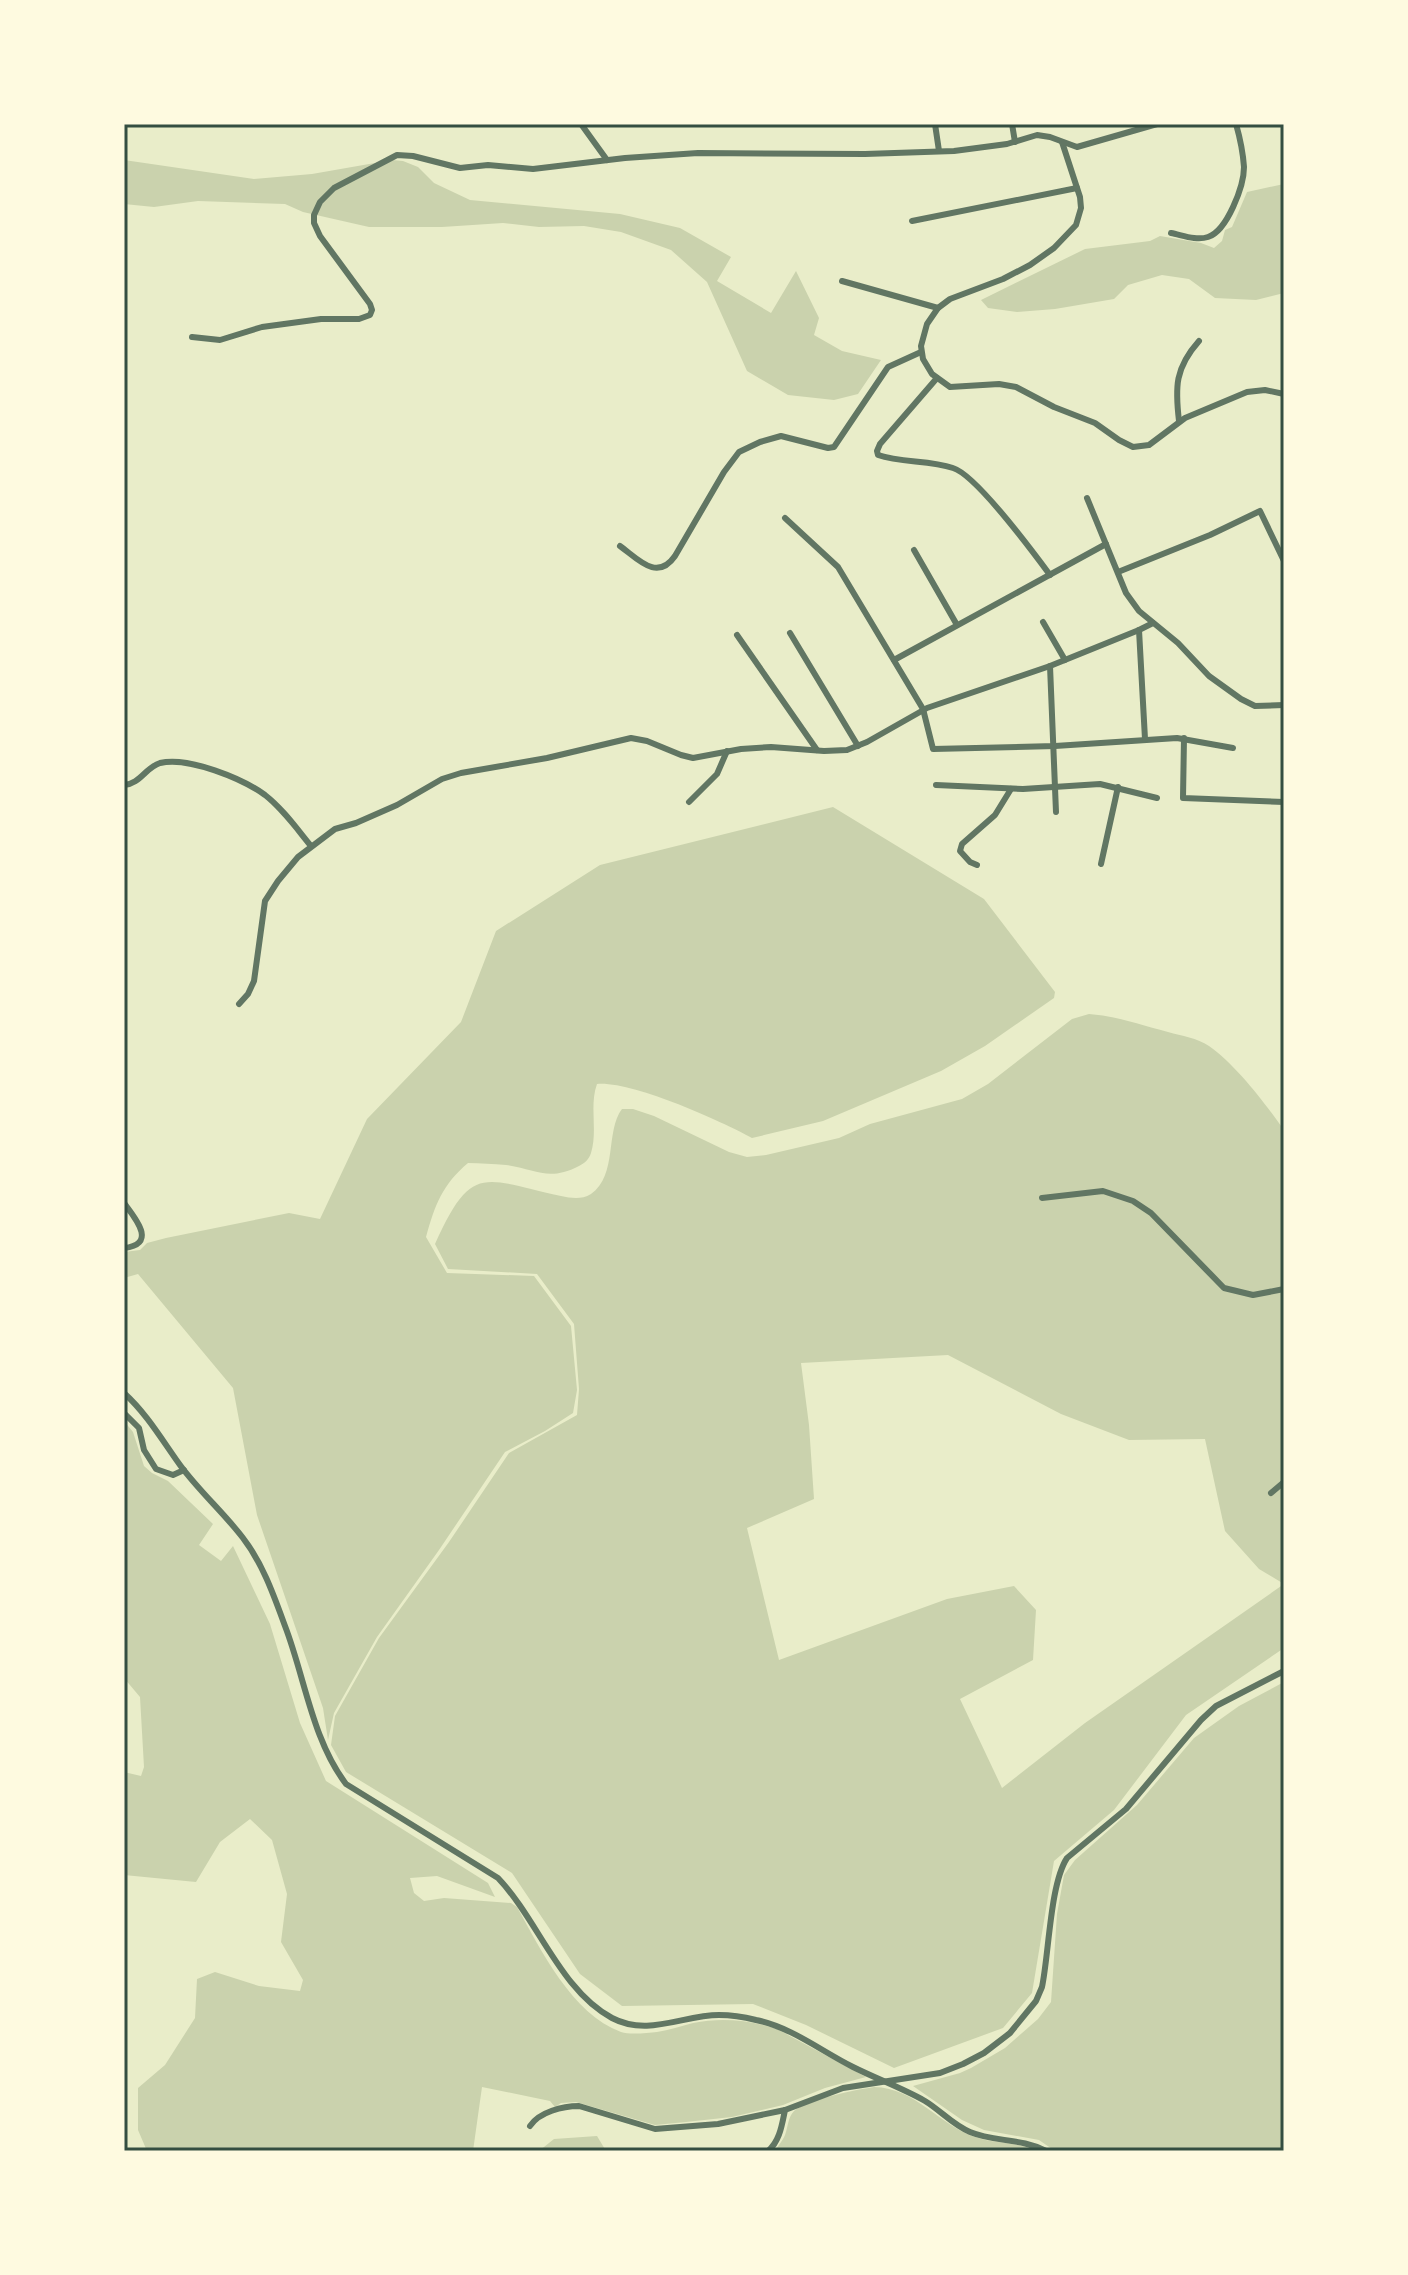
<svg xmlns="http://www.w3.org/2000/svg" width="1408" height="2275" font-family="Lato,sans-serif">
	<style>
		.green { fill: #cad2ad }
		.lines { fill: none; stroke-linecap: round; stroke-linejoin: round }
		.minor { stroke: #617663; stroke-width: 6 }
		.neatline { fill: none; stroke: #344e41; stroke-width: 3 }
	</style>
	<rect width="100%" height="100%" fill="#e9edc9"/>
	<g class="green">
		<polygon points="124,160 254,179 312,174 392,160 403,161 418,167 434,183 470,200 620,214 680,228 731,257 717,281 771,313 796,271 819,318 814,335 842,351 881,360 858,394 834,400 788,395 747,371 707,282 671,250 621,232 584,226 539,227 503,223 442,227 369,227 303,212 285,204 198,201 154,207 124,204"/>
		<polygon points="1284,184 1284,293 1256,300 1215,298 1189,279 1162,275 1128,285 1114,299 1055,309 1017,312 988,308 981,300 1085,249 1150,241 1160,236 1201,243 1214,248 1222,241 1225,230 1232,227 1247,192"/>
		<path d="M833 807 984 899 1055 992 1054 998 985 1046 941 1071 823 1121 752 1138C719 1120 632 1081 597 1084 589 1106 598 1130 591 1153 589 1159 585 1163 579 1166 548 1182 536 1169 506 1165 493 1164 480 1163 468 1163 442 1185 435 1205 426 1237L447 1273 534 1276 571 1326 577 1390 573 1413 545 1431 505 1452 439 1550 377 1637 334 1713 328 1740 323 1708 257 1515 233 1388 138 1274 124 1278V1252L140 1250 147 1243 166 1238 289 1213 320 1219 367 1119 461 1022 496 931 600 865Z"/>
		<path d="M1089 1014C1117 1016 1141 1025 1168 1032 1182 1036 1197 1038 1209 1046 1236 1065 1265 1103 1284 1130V1584L1259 1569 1225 1531 1205 1439 1129 1440 1061 1414 948 1355 801 1363 809 1425 814 1499 747 1528 779 1660 947 1599 1014 1586 1036 1610 1033 1660 960 1699 1002 1788 1085 1723 1284 1584V1648L1186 1715 1114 1810 1054 1861 1032 1993 1003 2028 894 2068 806 2025 753 2004 622 2006 580 1974 512 1873 346 1772 331 1745 335 1716 379 1638 449 1542 509 1453 577 1415 579 1389 574 1324 537 1274 448 1269 435 1244C472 1162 483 1179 561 1196 571 1198 581 1200 591 1194 618 1175 605 1131 622 1109H633L654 1116 729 1152 747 1157 766 1155 839 1138 870 1124 962 1099 988 1084 1072 1019Z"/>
		<path d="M124 1421 133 1432 144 1466 152 1473 168 1481 213 1524 199 1545 221 1561 233 1546 270 1624 300 1723 326 1781 488 1883 495 1897 437 1876 410 1878 414 1893 424 1901 444 1898 511 1903 517 1907C541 1950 572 2014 621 2032 630 2035 647 2033 657 2032 669 2030 681 2026 693 2023 721 2017 750 2020 777 2029L866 2077 825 2088 783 2105 732 2117 686 2122 655 2125 576 2102 561 2103 555 2107 550 2101 482 2087 473 2151H147L138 2130V2088L165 2065 195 2018 197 1979 215 1972 259 1986 300 1991 303 1980 281 1942 287 1894 272 1840 250 1819 220 1842 196 1882 124 1875V1772L141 1776 144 1767 140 1697 124 1678Z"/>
		<polygon points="1284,1682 1284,2151 1055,2151 1039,2140 984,2130 962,2120 913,2086 960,2073 971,2068 1005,2048 1038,2019 1051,2002 1057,1914 1064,1875 1075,1860 1137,1805 1194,1738 1239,1706"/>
		<path d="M874 2087C916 2088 939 2125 975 2137 995 2144 1018 2142 1037 2151H775C778 2146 783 2140 785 2135 788 2127 788 2117 794 2111 808 2099 855 2090 874 2087Z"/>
		<polygon points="597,2136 606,2151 539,2151 554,2139"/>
	</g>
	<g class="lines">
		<g class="minor">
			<polyline points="581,124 607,160"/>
			<polyline points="935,124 939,151"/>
			<polyline points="1012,124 1015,142"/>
			<polyline points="1062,142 1080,197 1081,208 1076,225 1054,248 1030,265 1003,279 950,299 938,308 927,324 921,346 923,359 932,374 950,387 999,384 1016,387 1054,407 1095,423 1119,440 1133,447 1149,445 1185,418 1247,392 1265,390 1284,394"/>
			<polyline points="912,221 1077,188"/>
			<path d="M1171 233C1182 235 1196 241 1208 237 1227 231 1244 186 1244 167 1243 153 1240 138 1236 124"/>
			<polyline points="842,281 938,308"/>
			<polyline points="192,337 220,340 262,327 321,319 359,319 370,315 372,310 370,304 320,236 314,223 314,215 320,202 334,188 397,155 413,156 460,168 488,165 533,169 625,158 698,153 865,154 954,151 1007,144 1037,135 1050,137 1077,147 1157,124"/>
			<path d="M937 378 880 444 877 451 878 455C901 463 929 460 953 468 976 475 1033 552 1050 575"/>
			<path d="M1179 421C1175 387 1175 368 1199 341"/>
			<polyline points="1087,498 1126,593 1139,611 1178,643 1209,676 1241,699 1255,706 1284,705"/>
			<polyline points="785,518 838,567 923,709 933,749 1055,746 1177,738 1233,748"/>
			<path d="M620 546C638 559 657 582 675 556L724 472 739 452 760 442 781 436 828 448 834 447 888 367 921 352"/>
			<polyline points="914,550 957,625"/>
			<polyline points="1118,572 1210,535 1260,511 1284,561"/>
			<polyline points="1043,622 1065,660"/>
			<polyline points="1139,630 1145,739"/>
			<polyline points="790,633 858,746"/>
			<polyline points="737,635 817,750"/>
			<polyline points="894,660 1106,544"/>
			<polyline points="1050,666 1056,812"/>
			<polyline points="1184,738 1183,798 1284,802"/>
			<path d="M124 785C140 784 145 768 160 763 188 756 243 779 265 795 283 809 297 829 311 846"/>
			<polyline points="936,785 1023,789 1100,784 1157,798"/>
			<polyline points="689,802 717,774 727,751"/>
			<polyline points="1101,864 1118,787"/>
			<polyline points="977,865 970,862 960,851 962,844 995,815 1011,789"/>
			<polyline points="239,1004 248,994 254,981 265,901 278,881 298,857 335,829 356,823 397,805 442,779 461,773 547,758 631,738 647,741 681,755 693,758 741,749 771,747 824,751 847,750 867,742 927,708 1050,666 1139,630 1153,623"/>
			<polyline points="1042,1198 1103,1191 1133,1201 1151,1213 1224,1288 1253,1295 1284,1289"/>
			<path d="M124 1203C135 1218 158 1244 124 1248"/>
			<path d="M124 1393C147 1414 162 1440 180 1465 199 1491 224 1513 243 1538 263 1564 274 1596 285 1626 305 1678 312 1739 346 1784L498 1878C538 1920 560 1990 612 2018 648 2037 683 2015 719 2015 731 2015 744 2017 756 2020 791 2027 821 2051 853 2067 877 2079 902 2088 925 2101 940 2110 953 2125 970 2132 994 2142 1021 2138 1046 2151"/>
			<polyline points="124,1413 139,1428 144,1450 156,1469 173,1475 184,1470"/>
			<polyline points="1271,1493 1284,1482"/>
			<path d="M530 2126C539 2112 563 2106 579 2106L655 2129 718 2124 785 2110"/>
			<path d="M768 2151C780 2141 782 2124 785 2110L843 2088 940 2073 963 2064 984 2053 1010 2033 1036 2001 1042 1987C1049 1954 1050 1884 1067 1858L1126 1809 1201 1720 1216 1706 1284 1671"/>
		</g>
	</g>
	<rect width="1408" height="2275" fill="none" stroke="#fefae0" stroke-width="252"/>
	<rect x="126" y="126" width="1156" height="2023" class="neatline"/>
</svg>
